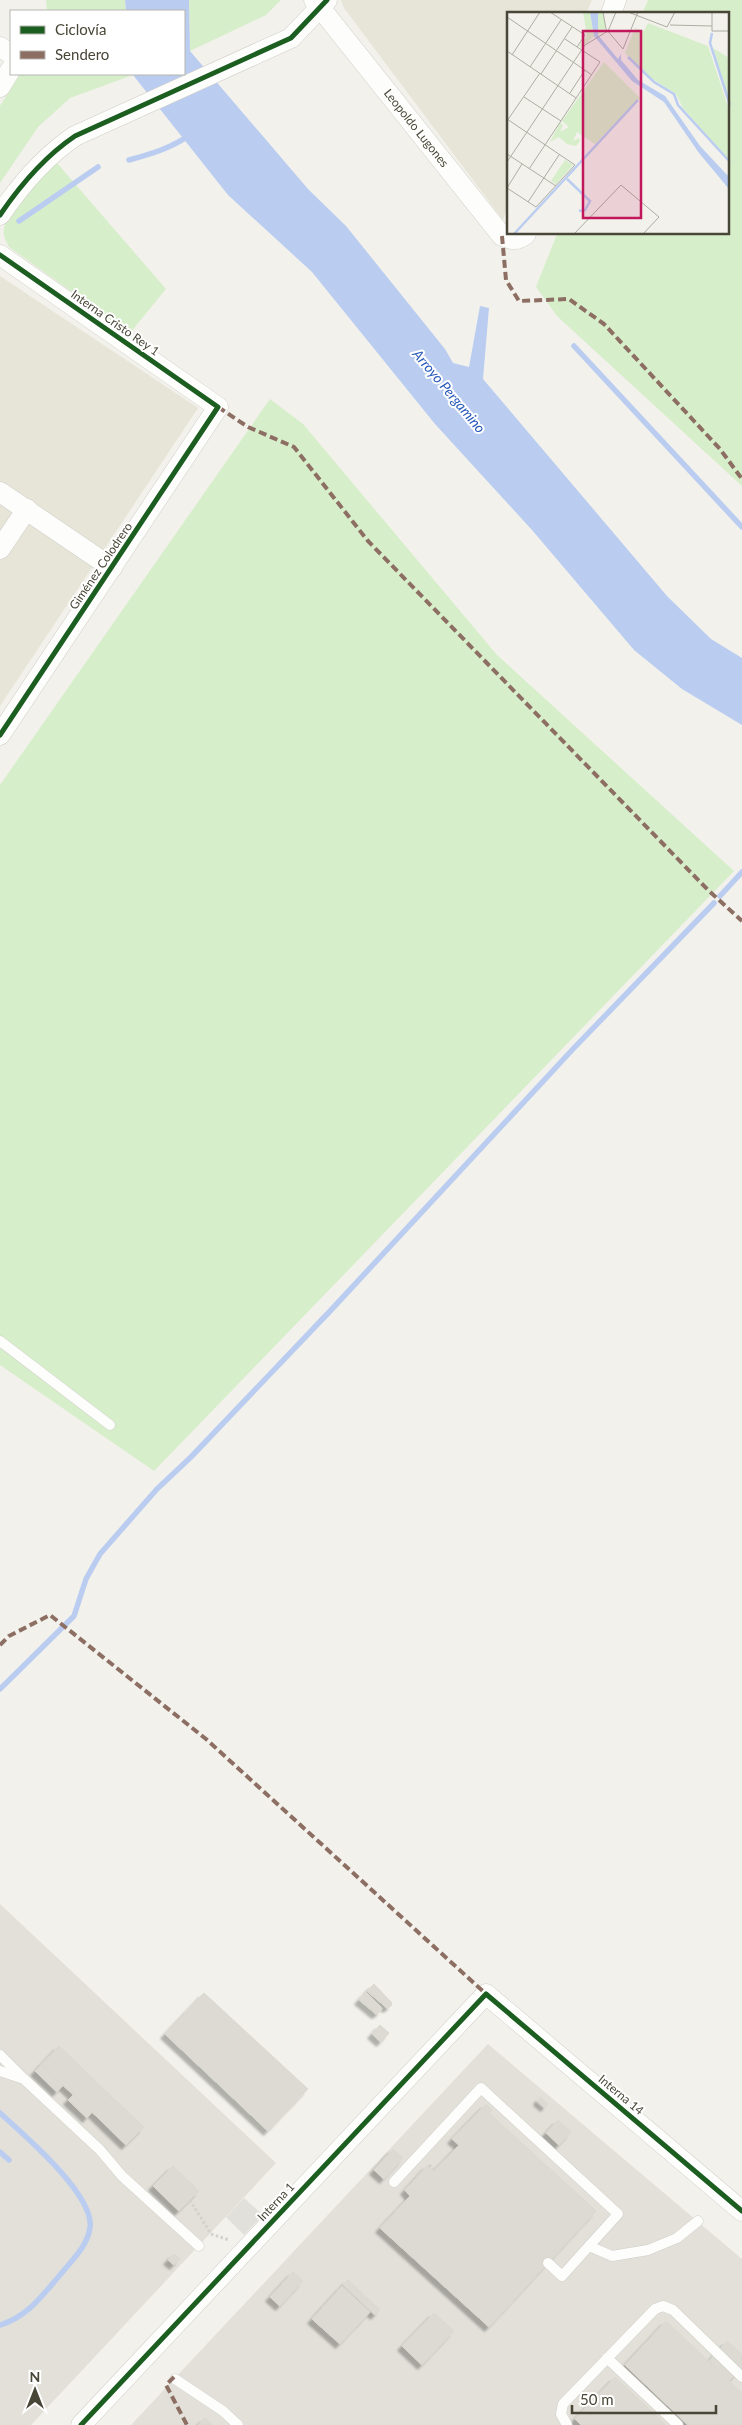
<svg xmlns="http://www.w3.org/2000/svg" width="742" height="2425" font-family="Lato,sans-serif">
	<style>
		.residential { fill: #e6e5d8 }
		.industrial { fill: #e2e0d9 }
		.green { fill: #d7eeca }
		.parking { fill: #e1e0da }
		.water { fill: #bacdf1 }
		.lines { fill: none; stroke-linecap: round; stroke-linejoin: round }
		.stream { stroke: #bacdf1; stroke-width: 5.5 }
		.building { fill: #dcdad3; stroke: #dad9d0; filter: url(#shadow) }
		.service-casing { stroke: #d0cfc8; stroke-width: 11 }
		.minor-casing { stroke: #d0cfc8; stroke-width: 21 }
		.path { stroke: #d2d1ca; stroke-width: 3; stroke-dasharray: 2.5 2.5; stroke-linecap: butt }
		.service { stroke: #fdfdfc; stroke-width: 10 }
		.minor { stroke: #fdfdfc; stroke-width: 20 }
		.quiet { stroke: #8d6e63; stroke-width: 4; stroke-dasharray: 8 4; stroke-linecap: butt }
		.cycleway-casing { stroke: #fff; stroke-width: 8 }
		.cycleway { stroke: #1b5e20; stroke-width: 5 }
		.labels { text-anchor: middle; stroke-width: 4; stroke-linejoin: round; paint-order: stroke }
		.street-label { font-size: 12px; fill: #484636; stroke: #fff }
		.water-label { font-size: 14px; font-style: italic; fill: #295aba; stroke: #fff }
		.inset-river { fill: none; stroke: #bacdf1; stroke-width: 2.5 }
		.inset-road { fill: none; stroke: #aeada3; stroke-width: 1 }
		.view { fill: #c2185b; fill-opacity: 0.15; stroke: #c2185b; stroke-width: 2.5 }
		.inset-edge { fill: none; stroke: #484636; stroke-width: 2.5 }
	</style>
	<defs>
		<filter id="shadow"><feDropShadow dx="-4.5" dy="4.5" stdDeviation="1" flood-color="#0004"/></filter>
	</defs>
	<rect width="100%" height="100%" fill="#f2f1eb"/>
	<g class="residential">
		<polygon points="341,0 592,0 586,14 508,14 508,206 503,220 344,8"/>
		<polygon points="0,276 198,408 0,706"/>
	</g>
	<g class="industrial">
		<polygon points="0,1904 276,2163 31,2425 0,2425"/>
		<polygon points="488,2044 742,2259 742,2425 131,2425"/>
	</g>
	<g class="green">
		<polygon points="46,0 125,0 126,11 47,11"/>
		<polygon points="189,0 281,0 266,15 190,51"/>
		<polygon points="648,0 742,0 742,486 557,316 536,287 557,234 728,234 728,14 642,14"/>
		<polygon points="20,74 133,74 133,75 70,98 38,127 0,183 0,106"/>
		<path d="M57 163 166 289 130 333 9 247C6 241 3 237 4 229 6 212 44 175 57 163Z"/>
		<polygon points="270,399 303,424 497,655 734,871 154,1471 0,1365 0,785"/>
	</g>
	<polygon class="parking" points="244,2198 263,2215 244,2235 226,2217"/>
	<polygon class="water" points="125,0 189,0 190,51 308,189 346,226 445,349 453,363 469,367 480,306 489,308 483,379 667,596 711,639 742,658 742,725 682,689 634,650 532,530 435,424 312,272 228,195 133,75 184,74 184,11 126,11"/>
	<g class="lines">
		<g class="stream">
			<path d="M129 160C151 154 172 148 191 134"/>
			<polyline points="19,221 98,167"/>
			<polyline points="574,346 742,527"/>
			<polyline points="720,896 742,872"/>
			<polyline points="0,1689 74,1616 86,1579 100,1554 157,1489 191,1457 332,1309 573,1049 714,903"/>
			<path d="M0 2113C23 2134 95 2195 90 2228 87 2247 72 2260 60 2275 42 2296 27 2317 0 2325"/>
			<polyline points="0,2152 9,2160"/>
		</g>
	</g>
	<g class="building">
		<polygon points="374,1984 392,2003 391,2006 387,2008 367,1991"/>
		<polygon points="366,1992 382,2008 380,2012 376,2014 359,2000"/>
		<polygon points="204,1993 308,2089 268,2131 165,2034"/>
		<polygon points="380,2025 389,2033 381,2042 372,2034"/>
		<polygon points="59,2046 112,2097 95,2115 41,2065"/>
		<polygon points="41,2065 63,2085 57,2092 35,2071"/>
		<polygon points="73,2095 92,2112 87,2118 68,2100"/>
		<polygon points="112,2097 144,2127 126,2145 95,2115"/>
		<polygon points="540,2097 548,2104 545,2107 538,2101"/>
		<polygon points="486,2104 492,2110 489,2113 596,2211 489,2327 380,2228 410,2196 405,2190 428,2165 434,2171 459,2145 452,2139"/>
		<polygon points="558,2120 571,2132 559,2145 546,2133"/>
		<polygon points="393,2149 403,2158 384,2179 374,2170"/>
		<polygon points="173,2166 199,2191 179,2211 153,2186"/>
		<polygon points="174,2254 180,2259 174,2265 168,2260"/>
		<polygon points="293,2272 303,2281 280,2306 270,2297"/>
		<polygon points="348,2280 380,2310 375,2315 343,2285"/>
		<polygon points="342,2286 370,2312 340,2344 312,2319"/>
		<polygon points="434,2313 454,2331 422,2365 402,2346"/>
		<polygon points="666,2321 742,2393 742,2425 688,2425 625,2365"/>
		<polygon points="727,2341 742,2355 742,2368 729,2381 709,2361"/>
		<polygon points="615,2377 666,2425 581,2425 575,2419"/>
		<polygon points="205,2418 213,2425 198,2425"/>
	</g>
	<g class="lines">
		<g class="service-casing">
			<g id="service">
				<polyline points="0,1341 110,1425"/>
				<polyline points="0,2055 22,2077"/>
				<polyline points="0,2071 24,2079 100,2150 122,2176 199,2246"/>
				<polyline points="394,2182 481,2088 618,2214 589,2246"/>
				<polyline points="548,2263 562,2276 589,2246 612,2256 648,2250 677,2238 698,2221"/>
				<polyline points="607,2358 678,2425"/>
				<polyline points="175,2379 223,2411 238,2425"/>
				<polyline points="567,2425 561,2414 563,2404 655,2309 663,2306 673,2310 742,2377"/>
			</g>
		</g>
		<g class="minor-casing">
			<g id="minor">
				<path id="s1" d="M314 0 502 236C512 240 517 241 526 234"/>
				<polyline points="611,14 616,0"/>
				<polyline points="0,47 11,54"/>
				<polyline points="0,87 11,69"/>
				<path d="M0 215C21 184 44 157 75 136L291 38 327 0"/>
				<polyline points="0,255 218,407 0,735"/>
				<polyline points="0,492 112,568"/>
				<polyline points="0,549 27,509"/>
				<polyline points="81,2425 486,1994 742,2211"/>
			</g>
		</g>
		<g class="path">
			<polyline points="429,2165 435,2170"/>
			<polyline points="190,2200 211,2234 229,2240"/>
		</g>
		<use href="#service" class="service"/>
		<use href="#minor" class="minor"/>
		<g class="quiet">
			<polyline points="502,236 506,280 519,301 569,299 604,324 720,449 742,479"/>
			<polyline points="218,407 248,427 294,447 368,541 708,890 742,921"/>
			<polyline points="0,1645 9,1636 50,1615 206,1739 486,1994"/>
			<polyline points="174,2377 166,2385 187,2425"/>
		</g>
		<g class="cycleway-casing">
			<g id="cycleway">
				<path d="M0 215C21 184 44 157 75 136L291 38 327 0"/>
				<polyline points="0,255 218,407 0,735"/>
				<polyline points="81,2425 486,1994 742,2211"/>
			</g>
		</g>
		<use href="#cycleway" class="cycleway"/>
	</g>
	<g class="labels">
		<g class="street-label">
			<text dy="4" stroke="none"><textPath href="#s1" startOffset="164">Leopoldo Lugones</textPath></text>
			<text transform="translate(115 323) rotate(35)" y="4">Interna Cristo Rey 1</text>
			<text transform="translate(101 566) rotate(-56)" y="4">Giménez Colodrero</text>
			<text transform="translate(621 2095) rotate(40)" y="4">Interna 14</text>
			<text transform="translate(276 2202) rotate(-47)" y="4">Interna 1</text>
		</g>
		<g class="water-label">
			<text transform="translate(449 391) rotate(50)" y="5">Arroyo Pergamino</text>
		</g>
	</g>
	<g transform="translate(507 12)">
		<rect width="222" height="222" fill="#f2f1eb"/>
		<path d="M76 0H83L87 24 74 36 72 34 80 24ZM91 0H96L99 17 91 23ZM141 11 201 34 222 98V148L176 96 169 82 144 66 118 41 128 16 137 19ZM206 36 222 46V88ZM97 50 133 86 88 132 70 120 66 129 72 126 73 129 69 134 60 132 52 125 43 130 53 111 56 113 53 120 62 115 55 109ZM58 148 66 153 49 172 44 169Z" fill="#d7eeca"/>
		<path d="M83 0H91V23L111 47 114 42V48L131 68 158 84 193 134 222 165V177L192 141 157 90 125 69 87 24Z" fill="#bacdf1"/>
		<path class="inset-river" d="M205 21 203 31 223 93M121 45 147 70 167 82 171 93 223 150M60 167 83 189 78 198 72 199M7 222 131 88"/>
		<path class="inset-road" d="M43 0 78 23 70 35M96 0 99 17 116 37 131 0M121 0 160 15 168 0M205 0V19H223M0 5 85 63M163 13 205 14M0 39 69 86M5 43 33 0M23 55 54 8M34 62 65 15M63 81 78 58M17 85 54 109M0 107 68 153 29 195 0 176M0 109 33 61M0 142 49 174M0 150 78 33 101 19 109 0M22 157 93 50 58 27M0 176 15 152M21 190 52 143M67 222 114 173 152 205 136 222"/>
		<path class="view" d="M76 19H134V206H76Z"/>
		<rect width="222" height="222" class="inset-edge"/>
	</g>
	<rect x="10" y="10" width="175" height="65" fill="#ffffff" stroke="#b6b5af"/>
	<rect x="20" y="26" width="25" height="8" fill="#1b5e20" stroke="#b6b5af"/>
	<text x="55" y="35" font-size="15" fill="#484636">Ciclovía</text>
	<rect x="20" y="51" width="25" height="8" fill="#8d6e63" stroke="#b6b5af"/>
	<text x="55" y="60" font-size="15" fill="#484636">Sendero</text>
	<g transform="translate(35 2390)" stroke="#ffffff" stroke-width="4" paint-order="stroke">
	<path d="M0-4L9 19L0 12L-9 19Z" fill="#484636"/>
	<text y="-8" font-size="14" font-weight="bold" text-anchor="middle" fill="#484636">N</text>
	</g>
	<path d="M572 2405v8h144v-8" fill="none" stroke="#484636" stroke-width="2.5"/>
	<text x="580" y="2405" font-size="15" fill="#484636" stroke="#ffffff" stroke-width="4" paint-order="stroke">50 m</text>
</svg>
